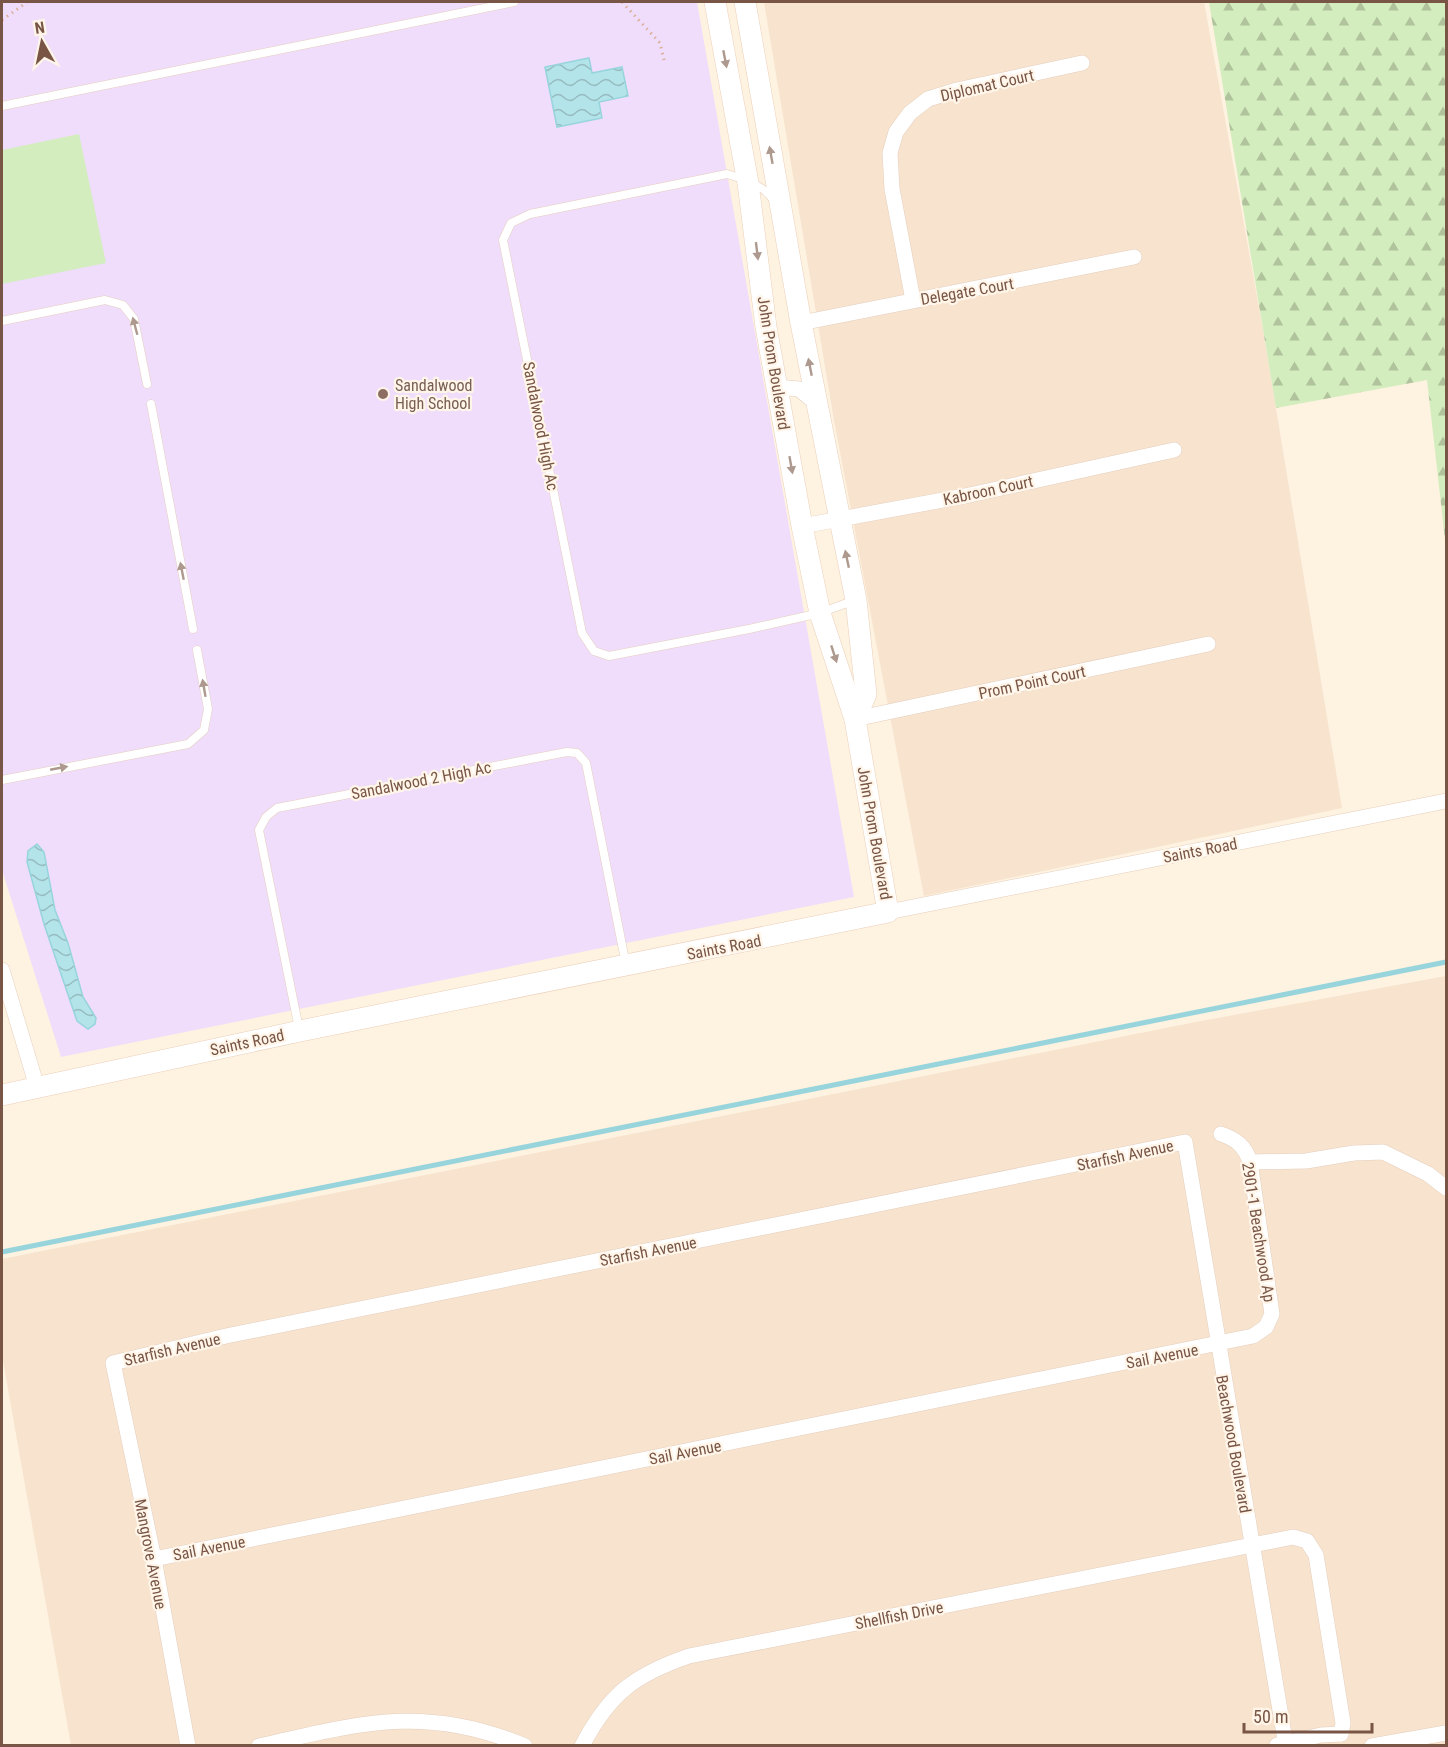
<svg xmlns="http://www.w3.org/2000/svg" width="1448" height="1747" font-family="'Roboto Condensed',sans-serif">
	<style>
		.residential { fill: #f7e3ce }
		.education { fill: #efddfb }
		.forest { fill: url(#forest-firs) }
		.pitch { fill: #d3edbe }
		.water { fill: url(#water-waves); stroke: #98d4dc; stroke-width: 1.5 }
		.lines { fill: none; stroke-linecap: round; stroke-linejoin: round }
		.stream { stroke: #98d4dc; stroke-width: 5 }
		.lane-casing { stroke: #e5cfbe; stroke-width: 9 }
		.street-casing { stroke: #e5cfbe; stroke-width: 16 }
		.secondary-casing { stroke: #ebd0bb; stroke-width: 22 }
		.path { stroke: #dbb098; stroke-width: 3; stroke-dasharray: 1.5 4.5; stroke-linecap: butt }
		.lane { stroke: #fff; stroke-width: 8 }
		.street { stroke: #fff; stroke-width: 15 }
		.secondary { stroke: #fff; stroke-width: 21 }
		.oneway { fill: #ae998f }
		.education-dot { fill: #8d6e63; stroke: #fff5e9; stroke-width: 2 }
		.labels { text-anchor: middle; stroke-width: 4.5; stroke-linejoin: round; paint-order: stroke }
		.street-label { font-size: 16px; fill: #785545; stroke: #fff5e9 }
		.education-label { font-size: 16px; fill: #785e54; stroke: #fff5e9; text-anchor: start }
	</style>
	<defs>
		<pattern id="forest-firs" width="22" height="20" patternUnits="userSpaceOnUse" patternTransform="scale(1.5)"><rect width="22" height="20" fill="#d3edbe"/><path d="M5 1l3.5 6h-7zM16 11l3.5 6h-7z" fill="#b0c39c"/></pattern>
		<pattern id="water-waves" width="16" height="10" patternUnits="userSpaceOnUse" patternTransform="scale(1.5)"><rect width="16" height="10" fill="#b3e4ea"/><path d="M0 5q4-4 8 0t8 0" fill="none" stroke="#96bcbf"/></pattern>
	</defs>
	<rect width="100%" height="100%" fill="#fef2e0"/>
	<g class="residential">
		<polygon points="764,2 1204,2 1263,330 1342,808 924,896 834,420"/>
		<polygon points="1446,976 1446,1745 71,1745 2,1355 2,1259 1196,1022"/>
	</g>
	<polygon class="education" points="2,2 697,2 854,897 61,1057 2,870"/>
	<polygon class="forest" points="1209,2 1446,2 1446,548 1427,380 1276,408"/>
	<polygon class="pitch" points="79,134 106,263 2,284 2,150"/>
	<g class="water">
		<polygon points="589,58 592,73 622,67 628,96 599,102 602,118 557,127 545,67"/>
		<polygon points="37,844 44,852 55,910 68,943 83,997 96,1018 95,1024 88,1029 77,1021 44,924 27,862 28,851"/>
	</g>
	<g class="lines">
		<polyline class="stream" points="2,1252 1446,962"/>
		<g class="lane-casing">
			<g id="lane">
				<polyline points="2,106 514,2"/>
				<path d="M774 201C767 187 741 178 727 174L530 214 511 223 503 240 582 633 594 651 609 656 749 629 820 613 855 600"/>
				<polyline points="2,321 105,300 123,305 134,319 147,384"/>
				<polyline points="151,404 193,629"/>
				<polyline points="2,780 188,744 204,730 208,709 197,650"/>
				<polyline points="299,1029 259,830 266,817 277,808 567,752 577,753 586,763 626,965"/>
			</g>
		</g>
		<g class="street-casing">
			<g id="street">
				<polyline points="913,300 892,189 890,153 896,132 910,113 928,99 957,90 1082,63"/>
				<polyline points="801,323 1134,257"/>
				<polyline points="777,387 799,389 817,404"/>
				<polyline points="802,526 965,496 1174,450"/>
				<polyline points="855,719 1208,644"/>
				<polyline points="888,912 1446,801"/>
				<polyline points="2,970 37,1087"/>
				<polyline points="1250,1162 1306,1161 1354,1153 1383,1152 1428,1174 1446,1188"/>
				<path d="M154 1559 1253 1336 1266 1327 1272 1314 1250 1162C1245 1146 1236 1139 1221 1134"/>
				<polyline points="1277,1745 1321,1735 1341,1734"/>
				<polyline points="188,1746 154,1559 113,1363 226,1336 1185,1142 1286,1746"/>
				<path d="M259 1746C360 1723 426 1704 525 1746"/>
				<path d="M582 1746C609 1694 634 1675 689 1656L1293 1537 1307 1541 1316 1555 1343 1723 1341 1734"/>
				<polyline points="1372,1746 1446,1733"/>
			</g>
		</g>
		<g class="secondary-casing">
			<g id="secondary">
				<polyline points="745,2 801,323 856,600 866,694 855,719"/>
				<polyline points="2,1095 300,1031 888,912 855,719 820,613 802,526 766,327 748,183 715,2"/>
			</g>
		</g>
		<g class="path">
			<polyline points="622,2 660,43 664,60"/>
			<polyline points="2,20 27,2"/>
		</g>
		<use href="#lane" class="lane"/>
		<use href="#street" class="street"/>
		<use href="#secondary" class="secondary"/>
	</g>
	<defs><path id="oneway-solid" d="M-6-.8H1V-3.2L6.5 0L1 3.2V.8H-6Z" transform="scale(1.5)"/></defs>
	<g class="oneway">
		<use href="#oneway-solid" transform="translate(725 59) rotate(79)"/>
		<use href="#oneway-solid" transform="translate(771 155) rotate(-100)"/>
		<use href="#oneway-solid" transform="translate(757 251) rotate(83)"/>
		<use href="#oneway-solid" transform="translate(135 326) rotate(-105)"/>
		<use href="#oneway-solid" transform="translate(810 367) rotate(-101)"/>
		<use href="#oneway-solid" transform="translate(791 465) rotate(80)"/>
		<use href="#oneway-solid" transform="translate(847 559) rotate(-102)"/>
		<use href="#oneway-solid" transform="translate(182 571) rotate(-101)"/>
		<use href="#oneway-solid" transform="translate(834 654) rotate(72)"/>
		<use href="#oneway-solid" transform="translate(204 688) rotate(-100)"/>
		<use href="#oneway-solid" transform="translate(59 768) rotate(-11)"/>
	</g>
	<circle class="education-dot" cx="383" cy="394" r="6"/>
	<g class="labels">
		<g class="street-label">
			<text transform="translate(987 85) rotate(-13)" y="6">Diplomat Court</text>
			<text transform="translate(967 291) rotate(-10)" y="6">Delegate Court</text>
			<text transform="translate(774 363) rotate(81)" y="6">John Prom Boulevard</text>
			<text transform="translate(541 426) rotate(79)" y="6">Sandalwood High Ac</text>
			<text transform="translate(988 490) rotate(-12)" y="6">Kabroon Court</text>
			<text transform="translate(1032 682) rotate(-12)" y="6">Prom Point Court</text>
			<text transform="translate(421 780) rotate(-11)" y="6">Sandalwood 2 High Ac</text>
			<text transform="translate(875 833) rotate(80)" y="6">John Prom Boulevard</text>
			<text transform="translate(1200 850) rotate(-11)" y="6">Saints Road</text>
			<text transform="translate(724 947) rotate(-11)" y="6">Saints Road</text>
			<text transform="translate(247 1042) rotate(-12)" y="6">Saints Road</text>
			<text transform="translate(1125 1155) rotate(-12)" y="6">Starfish Avenue</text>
			<text transform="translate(1259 1232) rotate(81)" y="6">2901-1 Beachwood Ap</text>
			<text transform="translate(648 1251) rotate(-11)" y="6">Starfish Avenue</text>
			<text transform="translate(172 1349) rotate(-13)" y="6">Starfish Avenue</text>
			<text transform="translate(1162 1356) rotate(-11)" y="6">Sail Avenue</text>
			<text transform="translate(1234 1444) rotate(80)" y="6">Beachwood Boulevard</text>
			<text transform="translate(685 1452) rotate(-11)" y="6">Sail Avenue</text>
			<text transform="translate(209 1548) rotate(-11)" y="6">Sail Avenue</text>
			<text transform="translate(151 1554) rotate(79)" y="6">Mangrove Avenue</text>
			<text transform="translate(899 1615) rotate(-11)" y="6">Shellfish Drive</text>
		</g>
		<g class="education-label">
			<text x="395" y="391">Sandalwood<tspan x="395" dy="18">High School</tspan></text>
		</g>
	</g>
	<rect width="1448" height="1747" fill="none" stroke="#785545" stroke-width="6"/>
	<g transform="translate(42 42) rotate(351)" stroke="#fff5e9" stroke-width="4.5" paint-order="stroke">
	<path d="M0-4.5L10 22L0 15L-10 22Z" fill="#785545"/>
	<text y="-9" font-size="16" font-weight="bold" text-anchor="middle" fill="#785545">N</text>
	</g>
	<path d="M1244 1723v9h128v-9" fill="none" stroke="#785545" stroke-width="3"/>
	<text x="1253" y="1723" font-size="18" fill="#785545" stroke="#fff5e9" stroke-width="4.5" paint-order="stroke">50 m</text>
</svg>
